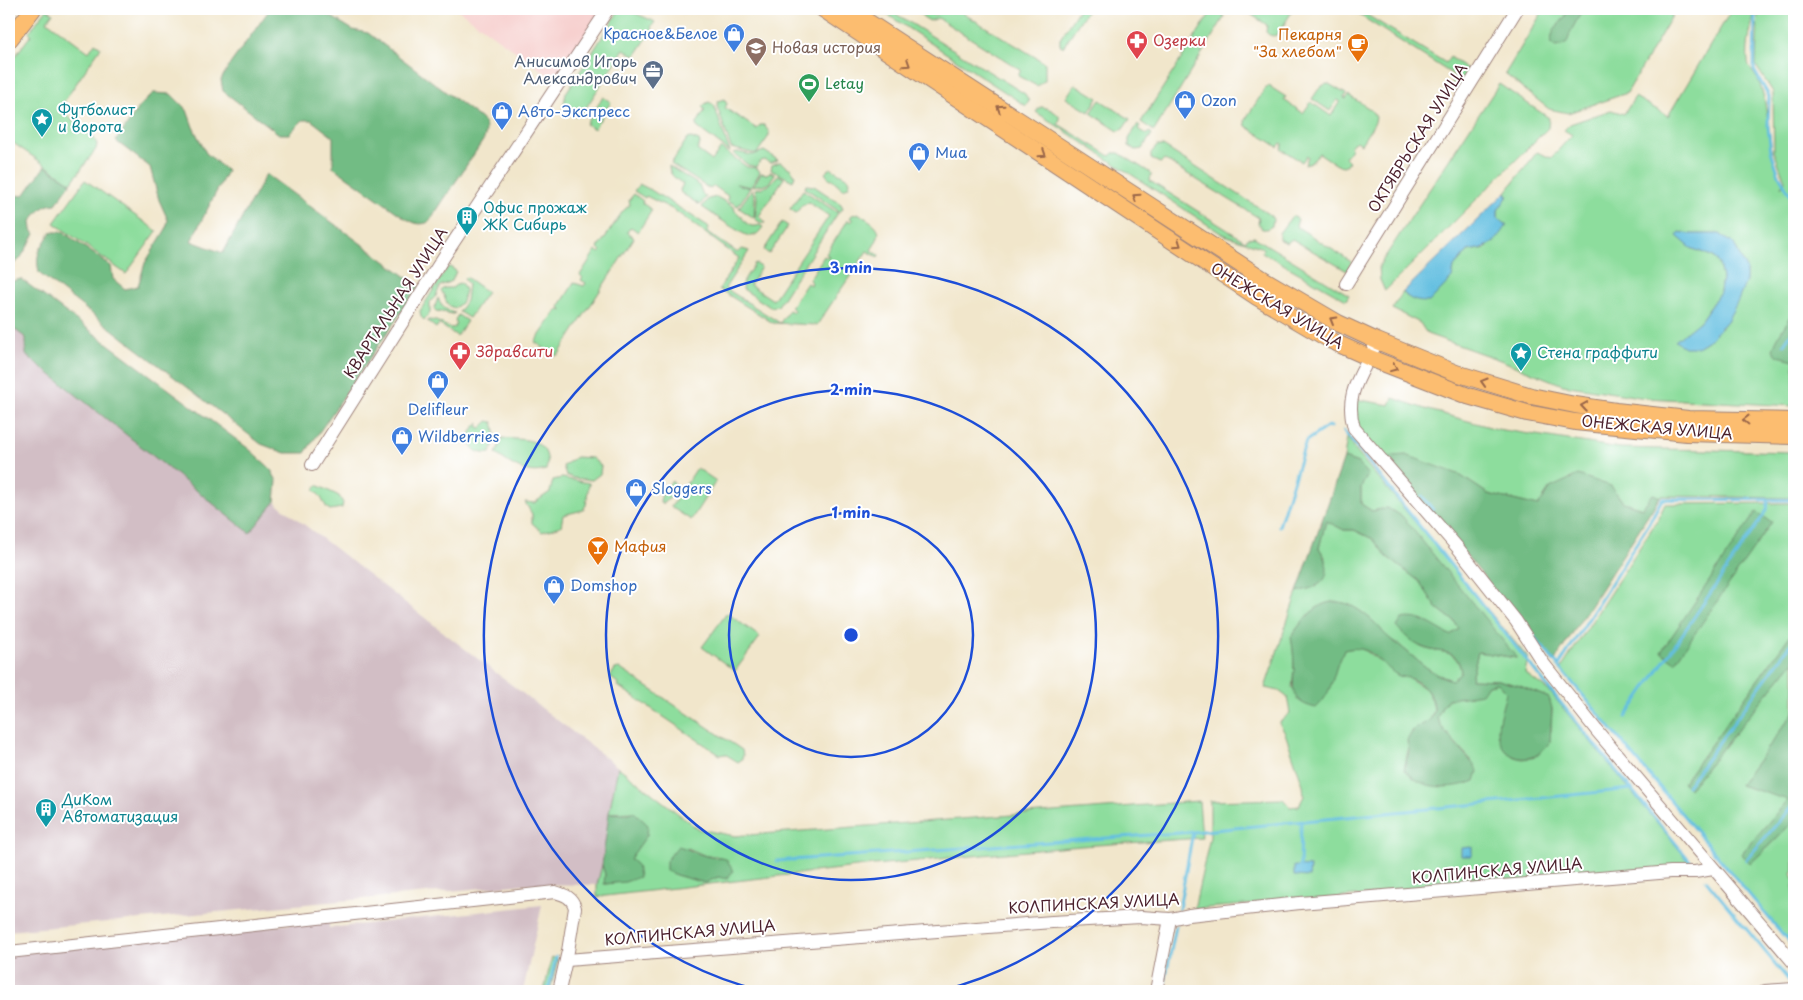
<svg xmlns="http://www.w3.org/2000/svg" width="1803" height="1000" font-family="'Playpen Sans',sans-serif">
	<style>
		.built { fill: #f7d0cf }
		.industrial { fill: #d2bec5 }
		.green { fill: #8ddd9d; stroke: #6c7e64; fill-rule: evenodd }
		.forest { fill: #72bc84; stroke: #5e6e58 }
		.water { fill: #63bfe1; stroke: #566f86 }
		.lines { fill: none; stroke-linecap: round; stroke-linejoin: round }
		.stream { stroke: #63bfe1; stroke-width: 3 }
		.minor-casing { stroke: #9e827b; stroke-width: 14 }
		.major-casing { stroke: #9e827b; stroke-width: 18 }
		.minor { stroke: #fff; stroke-width: 12 }
		.major { stroke: #fcbd6f; stroke-width: 16 }
		.oneway { stroke: #9a664a }
		.ring { fill: none; stroke: #1d4ed8; stroke-width: 2.5 }
		.labels { text-anchor: middle; stroke-width: 4; stroke-linejoin: round; paint-order: stroke }
		.shop-label { font-size: 15px; fill: #366cbe; stroke: #fff; text-anchor: start }
		.food-label { font-size: 15px; fill: #c56008; stroke: #fff; text-anchor: end }
		.health-label { font-size: 15px; fill: #be3a42; stroke: #fff; text-anchor: start }
		.education-label { font-size: 15px; fill: #785e54; stroke: #fff; text-anchor: start }
		.service-label { font-size: 15px; fill: #4e5e75; stroke: #fff; text-anchor: end }
		.leisure-label { font-size: 15px; fill: #27864d; stroke: #fff; text-anchor: start }
		.culture-label { font-size: 15px; fill: #0d838f; stroke: #fff; text-anchor: start }
		.street-label { font-size: 15px; fill: #4a1f2b; stroke: #fff }
		.centre { fill: #1d4ed8; stroke: #fff; stroke-width: 2.5 }
		.ring-label { font-size: 15px; text-anchor: middle; font-weight: bold; fill: #1d4ed8; stroke: #fff; stroke-width: 4; stroke-linejoin: round; paint-order: stroke }
	</style>
	<rect width="100%" height="100%" fill="#fff"/>
	<filter id="ink" filterUnits="userSpaceOnUse"><feTurbulence type="fractalNoise" baseFrequency=".02" numOctaves="2"/><feDisplacementMap in="SourceGraphic" scale="10" xChannelSelector="R" yChannelSelector="G"/><feConvolveMatrix kernelMatrix="1 2 1 2 8 2 1 2 1" color-interpolation-filters="sRGB"/></filter>
	<filter id="wash" filterUnits="userSpaceOnUse"><feTurbulence type="fractalNoise" baseFrequency=".0096" numOctaves="4" result="noise"/><feDisplacementMap in="SourceGraphic" scale="20" xChannelSelector="R" yChannelSelector="G"/><feGaussianBlur stdDeviation="1.12" result="paint"/><feColorMatrix in="noise" values="0 0 0 0 0 0 0 0 0 0 0 0 0 0 0 0 0 1.4 0 .05"/><feComposite in="paint" operator="in"/></filter>
	<g filter="url(#wash)">
		<rect width="100%" height="100%" fill="#f1e6cb"/>
		<polygon class="built" points="457,9 605,9 558,82"/>
		<g class="industrial">
			<polygon points="9,325 26,338 26,355 250,532 275,502 618,767 609,813 602,865 597,885 526,884 9,931"/>
			<polygon points="542,905 523,991 9,991 9,954 329,920 329,928"/>
		</g>
		<g class="green">
			<polygon points="47,9 53,13 47,21 89,52 95,43 101,47 59,109 94,138 97,144 96,149 71,183 9,140 9,58 13,59 31,35 29,32"/>
			<path d="M623 9C625 9 652 20 655 22L651 27 653 29 635 56 624 49 582 114 575 116 563 109 566 93 619 11Z"/>
			<polygon points="879,9 888,9 1025,94 1029,101 1026,106"/>
			<path d="M918 9H923L935 16 940 9H956L1045 63V80L1037 86 1018 76 1021 70 938 18 930 21C924 18 919 15 918 9Z"/>
			<polygon points="1079,9 1088,9 1063,47 1060,45 1060,39"/>
			<polygon points="1213,9 1225,16 1154,131 1141,122"/>
			<path d="M1243 9H1293V10L1278 34C1274 37 1269 36 1266 32L1267 25Z"/>
			<path d="M1350 9H1357L1446 63 1450 57 1467 69C1470 77 1465 83 1458 87L1452 82 1455 76Z"/>
			<polygon points="1544,9 1676,9 1627,93 1568,113 1549,109 1505,74"/>
			<path d="M1732 9H1755C1752 25 1746 45 1748 62 1749 69 1756 75 1759 82 1772 115 1766 151 1783 183L1781 187 1785 181 1774 151 1773 92 1756 66 1758 9H1794V406L1646 398 1563 385 1500 360 1427 334 1420 323 1392 309 1403 292 1407 297 1452 278 1454 267 1468 251 1486 248 1507 225 1498 219V210L1508 196 1506 192 1537 152 1551 158 1572 135 1564 130 1570 124 1611 110 1624 114 1635 97 1668 116ZM1680 232 1688 234H1720L1734 244 1746 269V281L1727 321 1710 339 1697 347 1692 328 1700 321 1720 292 1722 278 1719 264 1714 257 1691 248Z"/>
			<polygon points="1075,84 1098,98 1089,112 1066,98"/>
			<path d="M1329 84 1346 94 1344 98 1346 99 1348 95 1370 109 1376 117 1375 122 1361 144 1357 141 1355 143 1354 142 1350 147 1351 149 1345 158 1349 162 1344 166 1337 165 1319 153 1312 162 1305 164 1308 157 1307 155 1302 162 1281 149 1283 144 1281 143 1278 147 1246 126 1245 120 1265 89 1269 86 1286 97 1284 100 1303 113 1311 102 1331 116 1340 101 1337 100 1330 111 1312 99C1317 92 1320 84 1329 84Z"/>
			<polygon points="1499,84 1549,118 1548,128 1385,291 1380,280 1379,266"/>
			<polygon points="603,97 611,102 594,129 586,124"/>
			<polygon points="724,99 727,104 725,108 757,129 760,125 764,125 769,132 769,136 757,153 752,153 731,148 717,106 718,101"/>
			<polygon points="1100,100 1130,119 1123,129 1118,131 1091,113"/>
			<polygon points="709,102 714,105 730,152 697,127 696,125 705,110 702,107 705,104"/>
			<path d="M1040 107C1047 107 1058 112 1060 119L1058 124 1110 156 1113 153H1119L1149 172 1151 174 1150 181 1245 241 1249 238 1254 237 1349 295 1346 300 1262 252 1263 248 1222 234 1036 112Z"/>
			<polygon points="1138,124 1140,126 1138,129 1147,135 1149,132 1152,134 1142,149 1136,150 1129,146 1129,139"/>
			<polygon points="691,138 699,141 700,144 697,150 712,161 721,148 747,167 757,168 760,172 751,187 736,184 750,188 738,206 727,200 728,196 714,186 710,189 671,164 687,139"/>
			<polygon points="1157,146 1163,146 1269,214 1273,219 1272,226 1267,229 1262,229 1258,223 1259,218 1165,160 1160,163 1151,159 1151,153"/>
			<polygon points="764,151 778,160 770,163 765,160 760,161 757,167 748,165 733,153 736,152 753,155"/>
			<polygon points="780,162 791,169 795,175 793,181 771,170 772,165"/>
			<path d="M669 166 699 185 703 195 706 197 700 205 681 193 680 190 683 184C676 179 669 175 669 166Z"/>
			<polygon points="830,168 848,178 850,182 848,187 843,189 831,178 830,180 825,173"/>
			<polygon points="770,172 775,174 768,184 753,186 761,173 767,174"/>
			<polygon points="778,175 784,178 759,216 765,223 761,223 755,219 757,198 755,189 768,186"/>
			<polygon points="85,180 157,231 126,274 54,223"/>
			<path d="M639 184 651 190 708 226 709 228 707 232 738 253 742 249 749 251 725 288 780 323 789 310 793 312 794 310 791 307 807 283 810 285 812 283 809 280 824 256 828 258 829 257 826 254 848 220 851 222 853 220 850 218 852 215 858 213C877 226 886 228 871 250L879 255 878 257 867 251 817 325 773 323 719 289 739 258 674 210 646 196 645 198 634 191Z"/>
			<polygon points="806,185 814,186 841,204 843,208 840,212 805,188"/>
			<polygon points="752,189 755,198 754,218 739,208"/>
			<polygon points="803,190 838,213 778,306 770,307 743,289 742,283 755,263 761,267 750,285 773,300 829,216 808,202 805,205 803,204 796,213 790,209"/>
			<polygon points="634,194 643,201 642,203 652,210 638,232 631,227 627,232 634,238 559,354 555,356 535,342 558,309 562,311 562,309 559,307 574,283 584,286 586,283 581,280 583,278 580,275 596,250 599,253 601,251 598,248 623,211 630,205 629,200"/>
			<path d="M717 197 734 207 735 211C745 217 745 230 760 225L763 227C759 232 757 236 750 236 743 236 710 212 702 207L708 199Z"/>
			<polygon points="1292,216 1298,219 1296,226 1350,261 1352,263 1347,271 1292,239 1287,243 1279,239 1279,233"/>
			<polygon points="782,222 788,226 769,254 764,250"/>
			<polygon points="450,267 456,271 452,281 440,286 436,296 430,302 430,313 424,320 421,317 420,311 447,268"/>
			<polygon points="466,277 487,292 469,318 459,312 466,301 468,284 464,279"/>
			<path d="M459 283 462 284 465 290 462 302 455 308C444 306 447 298 441 291L444 288H452Z"/>
			<path d="M438 298C441 307 446 310 455 313L453 314 436 311 434 309Z"/>
			<path d="M458 315 467 321 457 336 439 324 436 328 427 321 428 320C441 320 445 328 454 328L456 324 455 320Z"/>
			<polygon points="1393,398 1425,409 1497,429 1620,448 1794,452 1794,498 1663,496 1660,497 1653,494 1642,508 1623,502 1611,486 1550,488 1538,506 1488,494 1458,474 1382,457 1354,423 1354,399 1390,405"/>
			<path d="M488 421 493 422C497 434 495 442 490 453 469 456 462 435 479 423L478 427 481 428Z"/>
			<path d="M1347 437 1355 450 1528 658 1525 673 1549 691 1695 869 1194 909 1210 837V801L1283 799 1290 807 1299 806 1304 796 1303 785 1285 733 1279 723 1290 713 1287 697 1279 691 1265 688 1297 592 1317 586 1325 557 1319 548 1326 520 1344 530H1354L1373 539 1386 556 1419 581 1437 608 1454 621 1459 629 1450 635 1431 626 1422 620 1405 635C1410 639 1416 644 1421 647 1439 655 1457 646 1461 672L1452 680C1433 675 1419 662 1404 649 1399 644 1391 641 1386 635 1382 632 1380 627 1376 624 1339 589 1318 597 1291 637 1295 654 1294 671 1292 688L1332 680 1339 659 1344 650 1356 647 1366 651 1400 676 1409 678 1426 689 1432 700 1434 710 1430 720 1412 731 1404 770C1420 783 1424 784 1444 787L1472 761 1442 728 1437 718 1442 707 1448 699 1471 696 1488 685 1498 683 1507 692 1499 722 1506 751 1514 757 1523 759 1533 757 1543 750 1551 731 1552 709 1549 698 1520 686 1498 680 1471 679 1478 652 1516 658 1387 508 1372 511 1361 504V487L1358 463 1344 458Z"/>
			<path d="M502 438C510 439 525 439 531 441 545 445 550 457 546 470 526 476 512 465 496 454Z"/>
			<polygon points="576,457 592,458 601,466 600,474 592,480 573,478 566,475 563,466"/>
			<polygon points="697,468 716,481 691,520 671,507"/>
			<polygon points="562,478 589,483 586,505 583,510 563,515 561,526 542,532 532,523 532,514 525,502 534,503 550,492 553,480"/>
			<path d="M672 481 676 487 673 495 663 504 660 503C660 495 667 485 672 481Z"/>
			<polygon points="317,485 339,496 343,503 342,508 330,510 327,508 320,496 314,490"/>
			<polygon points="1794,503 1794,630 1683,783 1689,789 1794,661 1794,712 1740,785 1789,799 1741,854 1750,864 1794,821 1794,872 1792,873 1794,880 1794,948 1561,669 1658,519 1665,504"/>
			<polygon points="727,613 760,637 735,671 702,647"/>
			<polygon points="619,668 742,750 743,756 741,760 738,762 725,754 720,755 618,686 619,684 610,677 615,669"/>
			<path d="M618 767 698 829 735 836 1199 801 1202 838 1081 846 874 865 597 897V885L602 865 605 874V884L615 883 635 850 647 835 634 812 609 813ZM688 848 706 856H717L718 877 705 883 676 875 666 870Z"/>
			<polygon points="552,957 558,959 550,991 544,991"/>
		</g>
		<g class="forest">
			<path d="M270 9H319L353 30 368 33 480 118C487 125 487 129 484 139L429 222C419 226 414 223 405 218L333 167V137L311 120H303L289 134H279L223 91 221 80 228 67Z"/>
			<path d="M1567 9H1583L1571 31 1567 43 1564 45 1556 47 1552 45C1548 26 1567 23 1567 9Z"/>
			<path d="M153 93 171 94 187 110 193 127 206 153 227 171 191 241 223 253 266 174 419 286 305 453H285L261 444 39 273C35 252 40 250 51 232H63L111 266 113 279 125 289 138 286 145 263 166 229 168 220 159 200 150 167 116 141 140 106Z"/>
			<path d="M45 166 71 183 56 204C43 204 38 212 31 221L32 230 35 234 20 259 9 268V189L18 196 25 194Z"/>
			<polygon points="21,279 249,449 270,468 277,481 275,502 250,533 26,355 26,338 9,325 9,287 13,281"/>
			<path d="M1794 312V360L1778 356 1773 350C1775 339 1787 322 1794 312Z"/>
			<polygon points="1406,455 1458,474 1488,494 1538,506 1550,488 1578,475 1611,486 1623,502 1642,508 1653,494 1660,497 1554,662 1457,544 1382,457"/>
			<path d="M1344 458 1358 463 1368 475 1361 487V504L1372 511 1387 508 1402 516 1517 658 1478 652 1471 679 1498 680 1520 686 1549 698 1552 709 1550 742C1545 748 1539 755 1532 757 1513 763 1498 748 1498 730 1498 718 1504 704 1506 692L1498 683 1488 685 1482 694 1448 699 1442 707 1437 718C1447 739 1466 752 1478 771L1475 781C1460 787 1436 790 1420 782 1415 780 1409 774 1404 770L1409 751 1407 741C1409 737 1411 733 1413 731 1421 723 1433 723 1434 710 1435 695 1421 682 1409 678 1404 677 1401 677 1397 675 1377 662 1372 643 1344 650 1332 670 1335 691 1316 708 1290 702 1293 691 1294 669 1294 658 1293 647 1291 637 1318 597 1339 589 1376 624 1380 627 1382 632 1386 635 1391 641 1399 644 1404 649 1419 662 1433 675 1452 680L1461 672C1458 646 1440 655 1422 647 1412 643 1404 635 1397 627L1402 619C1421 615 1434 627 1450 635L1459 629 1454 621 1437 608 1419 581 1386 556 1373 539 1354 530H1344L1326 521 1319 548C1327 560 1333 578 1316 586 1311 589 1303 590 1297 592Z"/>
			<polygon points="1756,512 1772,522 1675,662 1661,652"/>
			<polygon points="1794,630 1794,661 1689,789 1683,783"/>
			<polygon points="1794,712 1794,821 1750,864 1741,854 1788,800 1740,785"/>
			<polygon points="634,812 648,825 647,835 630,859 637,865 639,877 625,882 604,884 605,874 602,865 609,813 624,814"/>
			<path d="M678 846C688 848 696 854 706 856 712 858 719 857 726 859L733 871 727 879 718 877 705 883 676 875 666 871V861Z"/>
		</g>
		<g class="water">
			<path d="M1506 192 1508 196 1498 210V219L1507 225C1495 244 1491 247 1468 251L1454 267 1452 278 1429 302C1418 302 1410 301 1403 292Z"/>
			<polygon points="1680,232 1688,234 1720,234 1734,244 1746,269 1746,281 1738,301 1727,321 1710,339 1697,347 1684,347 1675,341 1700,321 1720,292 1722,278 1719,264 1714,257 1691,248 1677,236"/>
			<polygon points="1472,847 1472,856 1461,856 1461,848"/>
			<polygon points="1294,866 1310,867 1309,877 1294,876"/>
		</g>
		<g class="lines">
			<g class="stream">
				<polyline points="1755,9 1754,70 1769,96 1768,126 1771,151 1779,175 1794,202"/>
				<polyline points="1784,344 1794,329"/>
				<polyline points="1344,431 1547,686"/>
				<polyline points="1422,496 1433,510"/>
				<polyline points="1279,526 1306,441 1328,426 1331,427"/>
				<polyline points="1530,632 1794,948"/>
				<polyline points="1558,667 1648,525 1662,499 1794,500"/>
				<polyline points="1547,686 1695,867"/>
				<polyline points="1626,717 1767,510 1768,500"/>
				<polyline points="1687,786 1794,640"/>
				<polyline points="1746,860 1794,804"/>
				<polyline points="776,861 1193,832 1632,789"/>
				<polyline points="1300,867 1301,822"/>
				<polyline points="1706,880 1790,982"/>
				<polyline points="1179,909 1193,832"/>
				<polyline points="548,991 556,957"/>
				<polyline points="1163,991 1176,926"/>
			</g>
		</g>
	</g>
	<g filter="url(#ink)">
		<g class="lines">
			<g class="minor-casing">
				<g id="minor">
					<polyline points="1346,284 1517,9"/>
					<path d="M1377 341C1364 373 1343 391 1354 428L1458 548 1516 621 1543 663 1597 731 1794 963"/>
					<polyline points="312,465 445,255 608,9"/>
					<path d="M9 952 555 892C565 895 572 897 575 908L568 951 559 991"/>
					<polyline points="567,960 1052,922 1141,917 1170,919 1189,915 1300,903 1671,872 1695,872 1713,869"/>
					<polyline points="1156,991 1170,919"/>
					<polyline points="1765,991 1794,989"/>
				</g>
			</g>
			<g class="major-casing">
				<g id="major">
					<polyline points="823,9 1257,297 1332,341 1370,358 1468,396 1527,413 1575,422 1687,433 1794,436"/>
					<polyline points="848,9 1263,279 1338,323 1377,341 1456,373 1531,396 1575,405 1616,411 1688,419 1794,421"/>
					<polyline points="9,40 33,9"/>
				</g>
			</g>
			<use href="#minor" class="minor"/>
			<use href="#major" class="major"/>
		</g>
		<defs><path id="oneway-chevron" d="M-2-3.5L2.5 0L-2 3.5" fill="none" stroke-width="1.6" stroke-linecap="round" stroke-linejoin="round" transform="scale(1.25)"/></defs>
		<g class="oneway">
			<use href="#oneway-chevron" transform="translate(907 64) rotate(33)"/>
			<use href="#oneway-chevron" transform="translate(1000 108) rotate(-147)"/>
			<use href="#oneway-chevron" transform="translate(1043 154) rotate(33)"/>
			<use href="#oneway-chevron" transform="translate(1136 197) rotate(-147)"/>
			<use href="#oneway-chevron" transform="translate(1178 244) rotate(34)"/>
			<use href="#oneway-chevron" transform="translate(1333 320) rotate(-150)"/>
			<use href="#oneway-chevron" transform="translate(1394 368) rotate(22)"/>
			<use href="#oneway-chevron" transform="translate(1484 382) rotate(-163)"/>
			<use href="#oneway-chevron" transform="translate(1584 406) rotate(-171)"/>
			<use href="#oneway-chevron" transform="translate(1746 420) rotate(-179)"/>
		</g>
	</g>
	<g class="ring">
		<circle cx="851" cy="635" r="122"/>
		<circle cx="851" cy="635" r="245"/>
		<path d="M762 991A367 367 0 1 1 940 991"/>
	</g>
	<defs>
		<g id="shop-pin" transform="scale(1.125)"><path d="M0 17L-7.5 6A9.5 9.5 0 1 1 7.5 6Z" fill="#3f7fe0" stroke="#fff"/><path d="M-5-2.5h2.3a2.7 3.5 0 0 1 5.4 0H5L5.5 6h-11ZM-1.5-2.5h3a1.5 2.3 0 0 0-3 0Z" fill="#fff"/></g>
		<g id="pharmacy-pin" transform="scale(1.125)"><path d="M0 17L-7.5 6A9.5 9.5 0 1 1 7.5 6Z" fill="#e0444e" stroke="#fff"/><path d="M-2-6h4v4h4v4h-4v4h-4v-4h-4v-4h4Z" fill="#fff"/></g>
		<g id="cafe-pin" transform="scale(1.125)"><path d="M0 17L-7.5 6A9.5 9.5 0 1 1 7.5 6Z" fill="#e8710a" stroke="#fff"/><path d="M-5.5-4.5H6V0H3Q3 3.5 0 3.5H-2.5Q-5.5 3.5-5.5 0ZM3-3.2v2h1.7v-2ZM-6 4.5H4V6H-6Z" fill="#fff"/></g>
		<g id="school-pin" transform="scale(1.125)"><path d="M0 17L-7.5 6A9.5 9.5 0 1 1 7.5 6Z" fill="#8d6e63" stroke="#fff"/><path d="M0-5L7-2L0 1L-7-2ZM-4 1L0 2.5L4 1V4Q0 6-4 4Z" fill="#fff"/></g>
		<g id="office-pin" transform="scale(1.125)"><path d="M0 17L-7.5 6A9.5 9.5 0 1 1 7.5 6Z" fill="#5c6f8a" stroke="#fff"/><path d="M-6-3h4V-5.5h4V-3h4V5H-6ZM-1-4.5V-3h2v-1.5ZM-6 0V1H6V0Z" fill="#fff"/></g>
		<g id="stadium-pin" transform="scale(1.125)"><path d="M0 17L-7.5 6A9.5 9.5 0 1 1 7.5 6Z" fill="#2e9e5b" stroke="#fff"/><path d="M0-5a6.5 5 0 1 0 0 10a6.5 5 0 1 0 0-10ZM-3.5-1.8h7v3.6h-7Z" fill="#fff"/></g>
		<g id="sight-pin" transform="scale(1.125)"><path d="M0 17L-7.5 6A9.5 9.5 0 1 1 7.5 6Z" fill="#0f9aa8" stroke="#fff"/><path d="M0-6L1.8-2.2L6-1.7L2.9 1.2L3.7 5.4L0 3.3L-3.7 5.4L-2.9 1.2L-6-1.7L-1.8-2.2Z" fill="#fff"/></g>
		<g id="building-pin" transform="scale(1.125)"><path d="M0 17L-7.5 6A9.5 9.5 0 1 1 7.5 6Z" fill="#0f9aa8" stroke="#fff"/><path d="M-4-6H4V6H1V3H-1V6H-4ZM-2.5-4.3h1.7v1.8h-1.7ZM.8-4.3h1.7v1.8H.8ZM-2.5-1h1.7V.8h-1.7ZM.8-1h1.7V.8H.8Z" fill="#fff"/></g>
		<g id="bar-pin" transform="scale(1.125)"><path d="M0 17L-7.5 6A9.5 9.5 0 1 1 7.5 6Z" fill="#e8710a" stroke="#fff"/><path d="M-6-5H6L.8 .8V4.5H3.5V6h-7V4.5H-.8V.8Z" fill="#fff"/></g>
	</defs>
	<g fill-rule="evenodd">
		<use href="#shop-pin" x="734" y="34"/>
		<use href="#pharmacy-pin" x="1137" y="41"/>
		<use href="#cafe-pin" x="1358" y="44"/>
		<use href="#school-pin" x="756" y="48"/>
		<use href="#office-pin" x="653" y="71"/>
		<use href="#stadium-pin" x="809" y="84"/>
		<use href="#shop-pin" x="1185" y="101"/>
		<use href="#shop-pin" x="502" y="112"/>
		<use href="#sight-pin" x="42" y="119"/>
		<use href="#shop-pin" x="919" y="153"/>
		<use href="#building-pin" x="467" y="217"/>
		<use href="#pharmacy-pin" x="460" y="352"/>
		<use href="#sight-pin" x="1521" y="353"/>
		<use href="#shop-pin" x="438" y="381"/>
		<use href="#shop-pin" x="402" y="437"/>
		<use href="#shop-pin" x="636" y="489"/>
		<use href="#bar-pin" x="598" y="547"/>
		<use href="#shop-pin" x="554" y="586"/>
		<use href="#building-pin" x="46" y="809"/>
	</g>
	<g class="labels">
		<g class="shop-label">
			<text x="718" y="39" text-anchor="end">Красное&amp;Белое</text>
			<text x="1201" y="106">Ozon</text>
			<text x="518" y="117">Авто-Экспресс</text>
			<text x="935" y="158">Миа</text>
			<text x="438" y="415" text-anchor="middle">Delifleur</text>
			<text x="418" y="442">Wildberries</text>
			<text x="652" y="494">Sloggers</text>
			<text x="570" y="591">Domshop</text>
		</g>
		<g class="food-label">
			<text x="1342" y="40">Пекарня<tspan x="1342" dy="17">"За хлебом"</tspan></text>
			<text x="614" y="552" text-anchor="start">Мафия</text>
		</g>
		<g class="health-label">
			<text x="1153" y="46">Озерки</text>
			<text x="476" y="357">Здравсити</text>
		</g>
		<g class="education-label">
			<text x="772" y="53">Новая история</text>
		</g>
		<g class="service-label">
			<text x="637" y="67">Анисимов Игорь<tspan x="637" dy="17">Александрович</tspan></text>
		</g>
		<g class="leisure-label">
			<text x="825" y="89">Letay</text>
		</g>
		<g class="culture-label">
			<text x="58" y="115">Футболист<tspan x="58" dy="17">и ворота</tspan></text>
			<text x="483" y="213">Офис прожаж<tspan x="483" dy="17">ЖК Сибирь</tspan></text>
			<text x="1537" y="358">Стена граффити</text>
			<text x="62" y="805">ДиКом<tspan x="62" dy="17">Автоматизация</tspan></text>
		</g>
		<g class="street-label">
			<text transform="translate(1418 138) rotate(-58)" y="5">ОКТЯБРЬСКАЯ УЛИЦА</text>
			<text transform="translate(396 303) rotate(-57)" y="5">КВАРТАЛЬНАЯ УЛИЦА</text>
			<text transform="translate(1277 306) rotate(31)" y="5">ОНЕЖСКАЯ УЛИЦА</text>
			<text transform="translate(1657 428) rotate(5)" y="5">ОНЕЖСКАЯ УЛИЦА</text>
			<text transform="translate(1497 871) rotate(-5)" y="5">КОЛПИНСКАЯ УЛИЦА</text>
			<text transform="translate(1094 904) rotate(-3)" y="5">КОЛПИНСКАЯ УЛИЦА</text>
			<text transform="translate(690 933) rotate(-5)" y="5">КОЛПИНСКАЯ УЛИЦА</text>
		</g>
	</g>
	<circle cx="851" cy="635" r="8" class="centre"/>
	<g class="ring-label">
		<text x="851" y="273">3 min</text>
		<text x="851" y="395">2 min</text>
		<text x="851" y="518">1 min</text>
	</g>
	<rect width="1803" height="1000" fill="none" stroke="#fff" stroke-width="30"/>
</svg>
